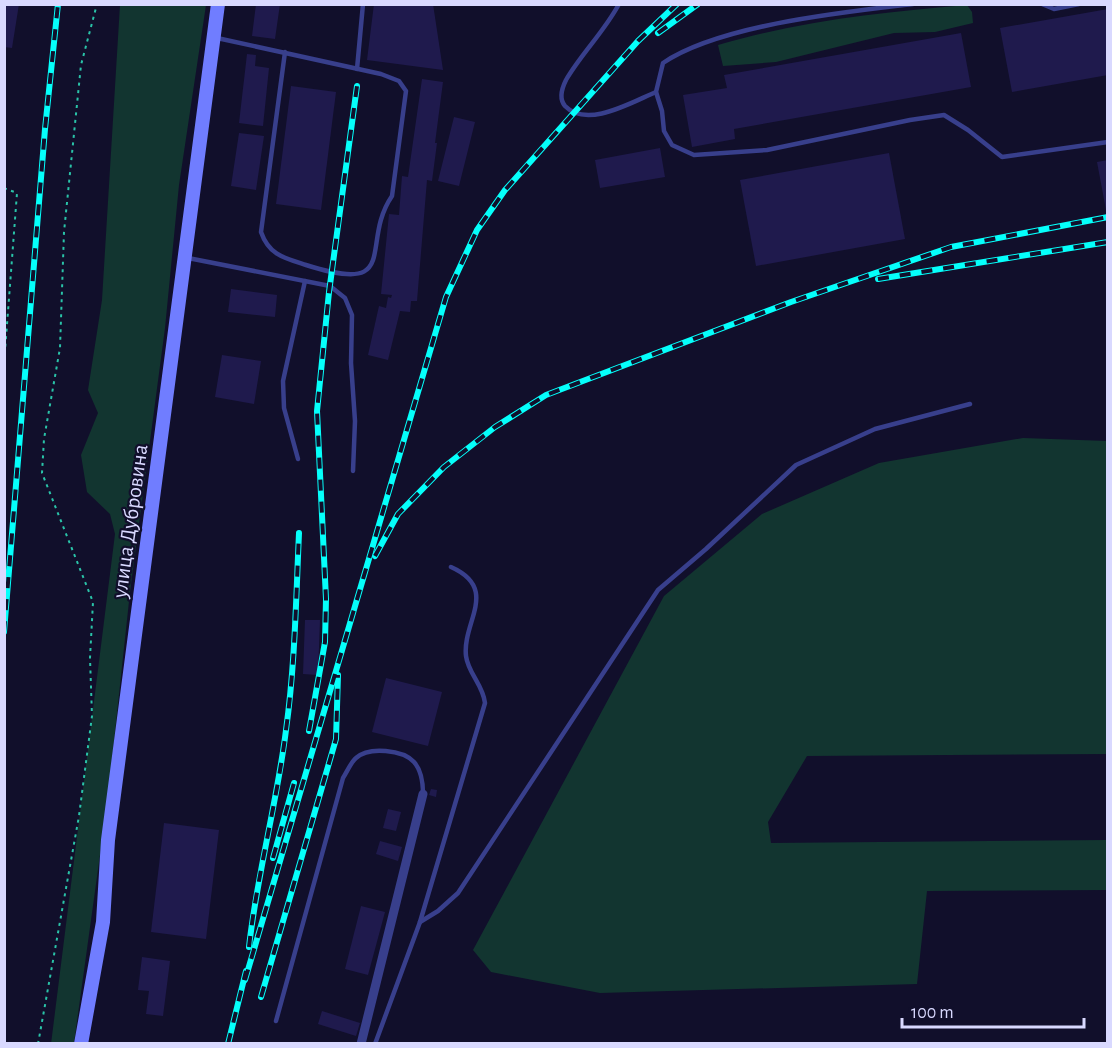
<svg xmlns="http://www.w3.org/2000/svg" width="1112" height="1048" font-family="'Alegreya Sans',sans-serif">
	<style>
		.green { fill: #123530 }
		.building { fill: #1f1a4d }
		.lines { fill: none; stroke-linecap: round; stroke-linejoin: round }
		.path { stroke: #2ac3a8; stroke-width: 2; stroke-dasharray: 3 4.5; stroke-linecap: butt }
		.service { stroke: #383f8c; stroke-width: 4.5 }
		.minor { stroke: #383f8c; stroke-width: 9 }
		.secondary { stroke: #707dff; stroke-width: 14 }
		.rail-casing { stroke: #05fffb; stroke-width: 6 }
		.rail { stroke: #110f2b; stroke-width: 4; stroke-dasharray: 11; stroke-linecap: butt }
		.labels { text-anchor: middle; stroke-width: 4.5; stroke-linejoin: round; paint-order: stroke }
		.street-label { font-size: 22px; fill: #d9d9ff; stroke: #110f2b }
	</style>
	<rect width="100%" height="100%" fill="#110f2b"/>
	<g class="green">
		<polygon points="120,5 206,5 179,185 165,328 130,592 108,797 74,1043 51,1044 115,534 110,514 87,492 81,455 98,413 88,390 102,300"/>
		<path d="M967 5 972 12 973 23 935 32 894 33 776 62 723 66 718 45C799 21 883 12 967 5Z"/>
		<polygon points="1023,438 1107,441 1107,754 807,756 768,822 771,843 1107,840 1107,890 927,891 917,984 600,993 491,972 473,950 664,596 762,514 879,463"/>
	</g>
	<g class="building">
		<polygon points="4,4 19,4 12,48 4,47"/>
		<polygon points="256,4 280,4 275,39 252,36"/>
		<polygon points="374,4 433,4 443,70 367,60"/>
		<polygon points="1108,9 1108,75 1012,92 1000,28"/>
		<polygon points="961,33 971,87 734,129 735,139 692,147 683,95 727,88 724,75"/>
		<polygon points="247,54 256,55 255,66 269,68 263,126 239,123"/>
		<polygon points="422,79 443,82 435,143 437,143 432,181 427,180 417,301 411,301 410,312 400,311 388,360 368,355 379,306 386,308 388,297 391,298 392,295 381,294 389,214 399,215 402,176 408,177"/>
		<polygon points="291,86 336,92 321,210 276,204"/>
		<polygon points="454,117 475,122 459,186 438,181"/>
		<polygon points="239,133 264,136 256,190 231,186"/>
		<polygon points="660,148 665,177 600,188 595,160"/>
		<polygon points="889,153 905,239 756,266 740,180"/>
		<polygon points="1108,160 1108,210 1106,210 1097,162"/>
		<polygon points="231,289 277,295 275,317 228,312"/>
		<polygon points="222,355 261,361 254,404 215,397"/>
		<polygon points="305,620 320,620 318,675 303,674"/>
		<polygon points="386,678 442,692 428,746 372,732"/>
		<polygon points="431,789 437,790 436,797 429,795"/>
		<polygon points="388,809 401,812 396,831 383,828"/>
		<polygon points="164,823 219,830 206,939 151,932"/>
		<polygon points="380,841 402,847 398,861 376,854"/>
		<polygon points="361,906 385,912 368,975 345,969"/>
		<polygon points="142,957 170,961 163,1016 146,1014 149,991 138,990"/>
		<polygon points="322,1011 360,1023 356,1036 318,1024"/>
	</g>
	<g class="lines">
		<g class="path">
			<polyline points="4,188 17,193 4,364"/>
			<polyline points="38,1044 79,816 92,716 90,658 93,602 42,473 44,439 60,348 64,232 81,65 97,4"/>
		</g>
		<g class="service">
			<path d="M619 4C604 32 581 54 566 80 562 88 559 99 565 106 587 129 632 102 656 92"/>
			<path d="M913 4C844 12 719 25 663 63L656 92 662 111 664 131 672 145 694 155 767 150 910 120 944 115 968 130 1002 157 1108 142"/>
			<polyline points="1042,4 1054,9 1079,4"/>
			<path d="M217 38 381 74 399 81 406 91 392 196C359 244 403 296 306 265 284 258 269 255 261 232L285 52"/>
			<polyline points="357,69 363,4"/>
			<polyline points="188,258 330,286 345,298 352,315 351,363 355,421 353,471"/>
			<polyline points="298,459 284,408 283,381 305,281"/>
			<polyline points="420,922 438,911 458,893 658,590 706,549 796,465 875,429 970,404"/>
			<path d="M276 1021 343 778C347 772 351 762 356 758 369 746 403 750 414 762 422 771 423 783 423 794"/>
			<path d="M375 1044 420 922 485 703C483 685 468 673 466 656 462 622 500 589 451 567"/>
		</g>
		<polyline class="minor" points="361,1044 423,794"/>
		<polyline class="secondary" points="81,1044 103,922 108,840 218,4"/>
		<g class="rail-casing">
			<g id="rail">
				<polyline points="658,33 698,4"/>
				<polyline points="878,279 1108,242"/>
				<polyline points="375,556 398,514 444,467 495,427 546,395 791,302 951,247 1108,217"/>
				<polyline points="4,632 45,129 58,4"/>
				<polyline points="309,731 325,642 326,599 317,411 329,292 357,86"/>
				<polyline points="273,858 294,783"/>
				<path d="M249 947C257 874 277 803 286 730 295 665 296 599 299 533"/>
				<polyline points="245,980 446,297 477,230 505,190 638,41 677,4"/>
				<polyline points="261,997 336,739 338,675"/>
				<polyline points="228,1044 246,971"/>
			</g>
		</g>
		<use href="#rail" class="rail"/>
	</g>
	<g class="labels">
		<g class="street-label">
			<text transform="translate(129 521) rotate(-82)" y="8">улица Дубровина</text>
		</g>
	</g>
	<rect width="1112" height="1048" fill="none" stroke="#d9d9ff" stroke-width="12"/>
	<path d="M902 1018v9h182v-9" fill="none" stroke="#d9d9ff" stroke-width="3"/>
	<text x="911" y="1018" font-size="18" fill="#d9d9ff" stroke="#110f2b" stroke-width="4.5" paint-order="stroke">100 m</text>
</svg>
